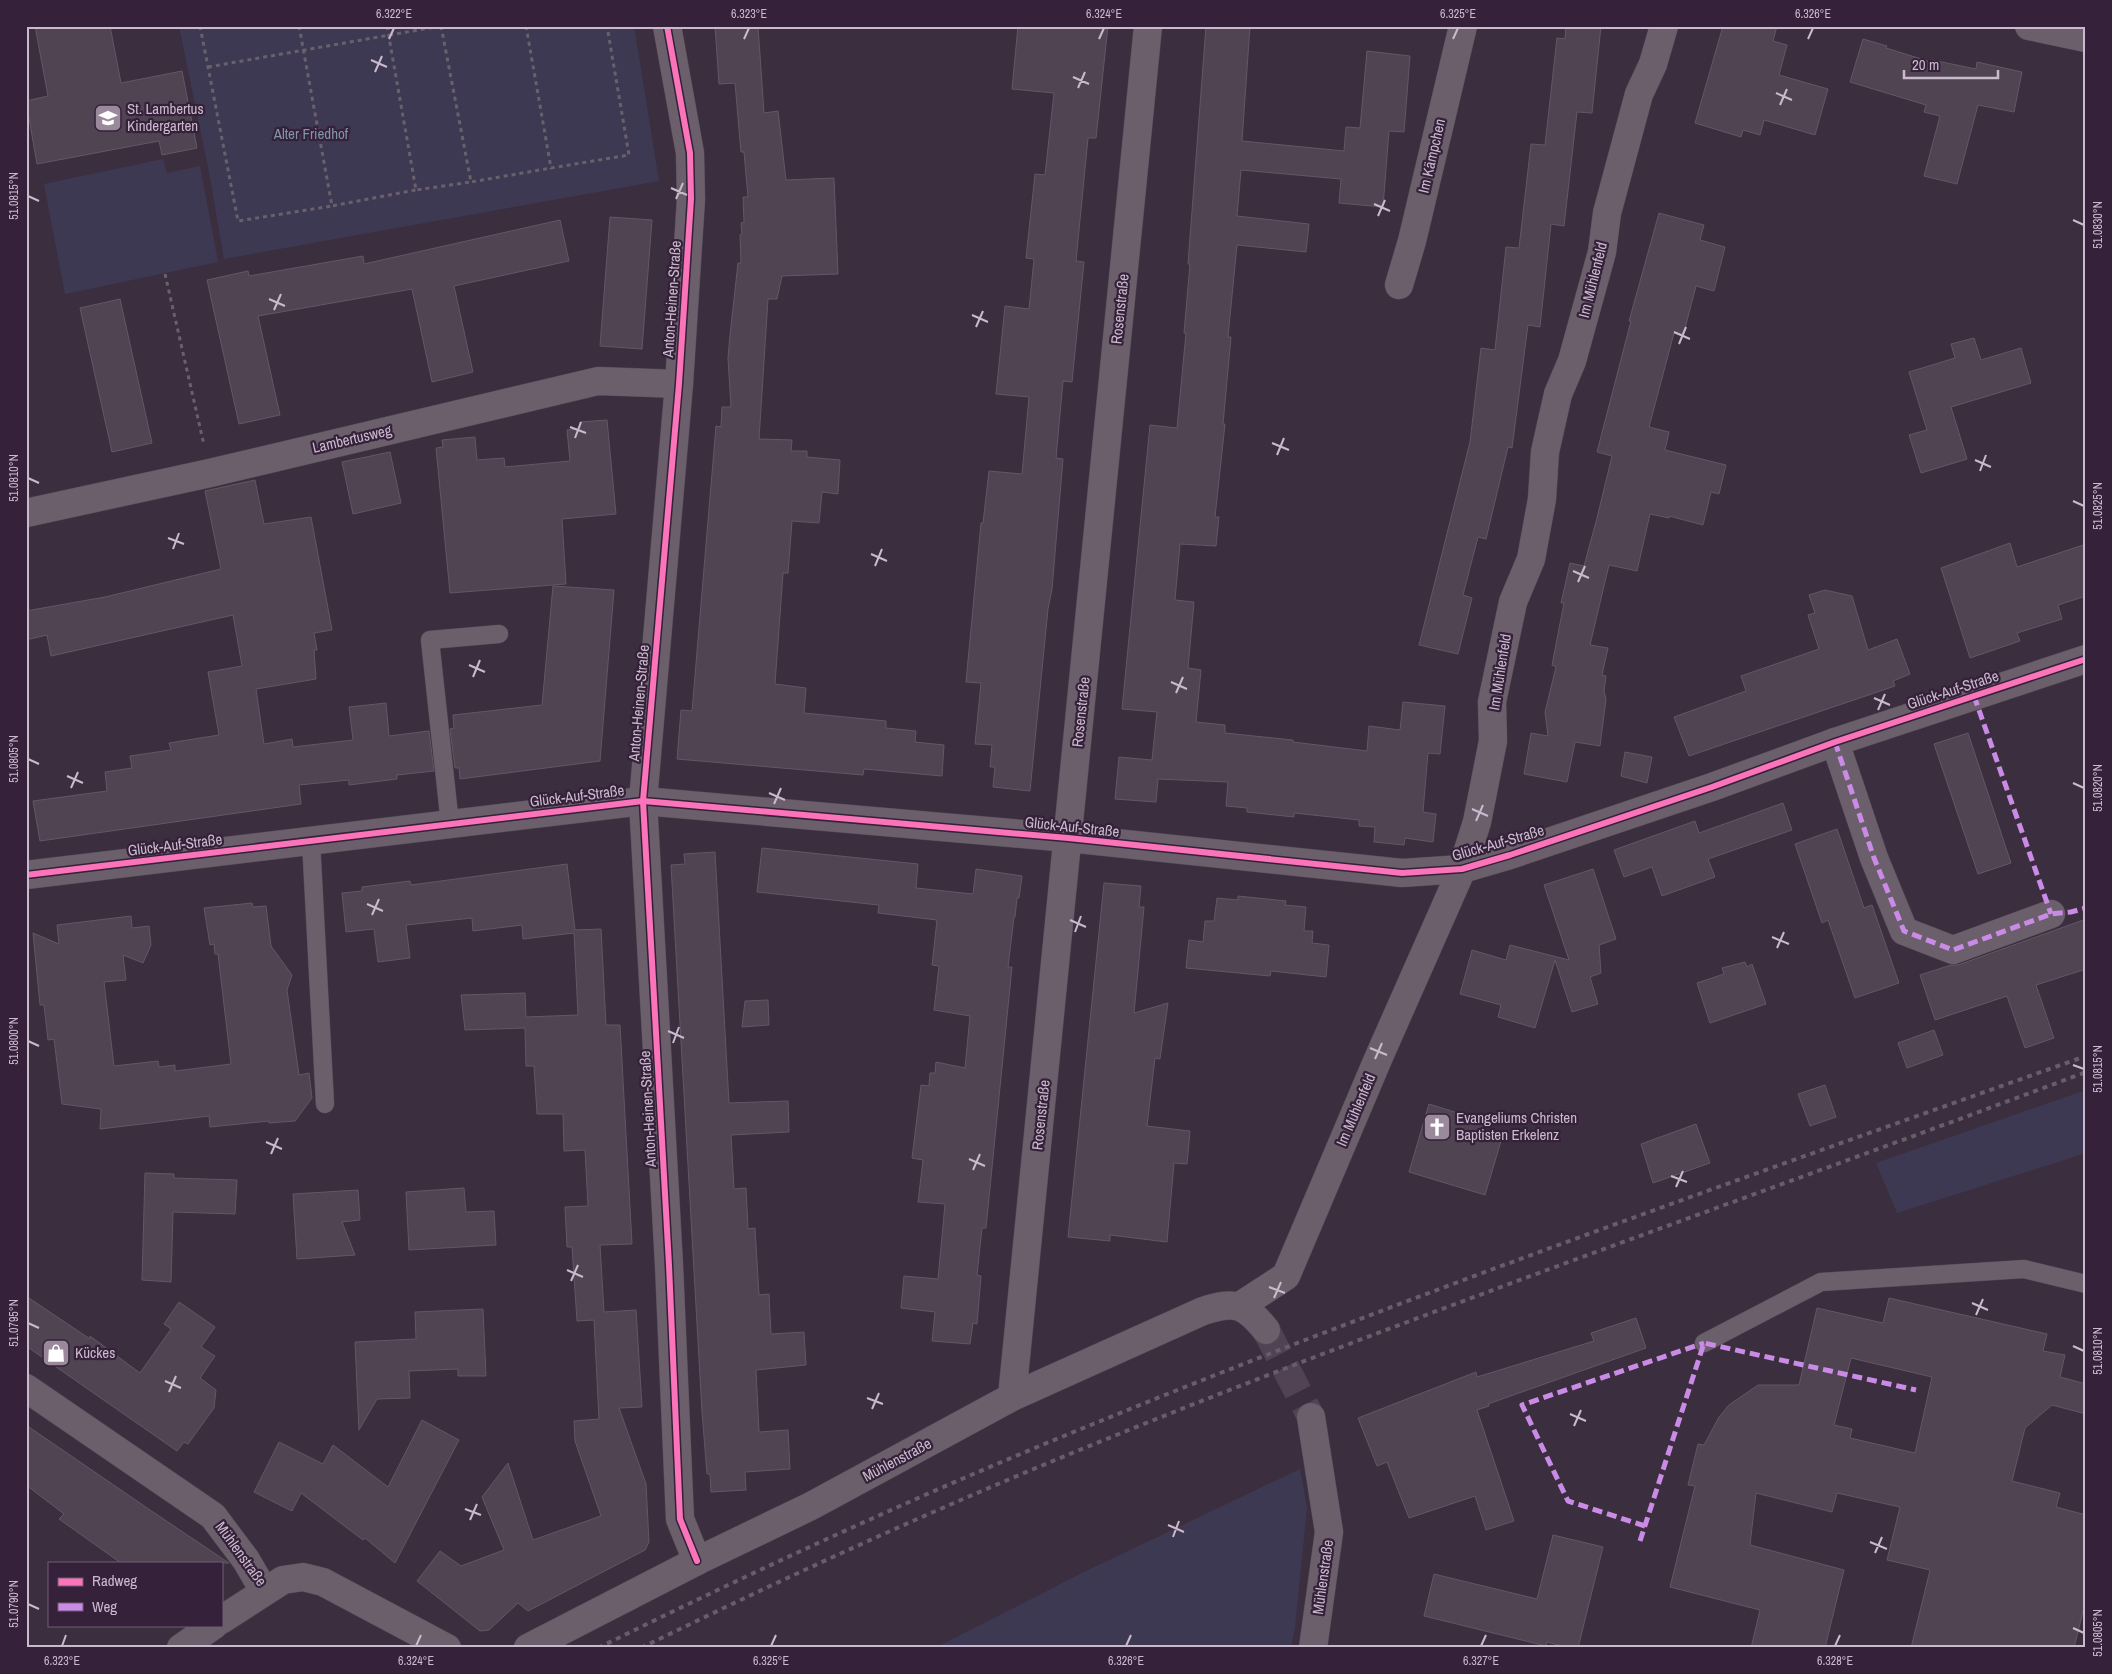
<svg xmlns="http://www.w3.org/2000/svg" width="2112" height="1674" font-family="'Archivo Narrow',sans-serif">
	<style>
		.green { fill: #3e3952 }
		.building { fill: #504453; stroke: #635765; fill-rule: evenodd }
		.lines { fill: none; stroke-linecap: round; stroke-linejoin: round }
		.tertiary-tunnel { stroke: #514354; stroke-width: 28; stroke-dasharray: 28 14; stroke-linecap: butt }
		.service-casing { stroke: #534955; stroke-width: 19 }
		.minor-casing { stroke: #534955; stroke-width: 29 }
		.tertiary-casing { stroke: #534955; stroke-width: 29 }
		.path { stroke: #69606b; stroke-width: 3; stroke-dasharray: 4 4; stroke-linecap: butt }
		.service { stroke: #6a5f6b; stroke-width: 18 }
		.minor { stroke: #6a5f6b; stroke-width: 28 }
		.tertiary { stroke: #6a5f6b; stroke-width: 28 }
		.rail { stroke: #685e6a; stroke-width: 4; stroke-dasharray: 5 5; stroke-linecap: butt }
		.quiet { stroke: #ca8be6; stroke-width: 5; stroke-dasharray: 10 5; stroke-linecap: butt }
		.cycleway-casing { stroke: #35213a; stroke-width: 9 }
		.cycleway { stroke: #fb73b8; stroke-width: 6 }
		.ticks { fill: none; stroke: #cbbacd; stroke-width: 2 }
		.labels { text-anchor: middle; stroke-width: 4.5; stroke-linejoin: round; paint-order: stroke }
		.poi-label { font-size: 15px; fill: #cbbacd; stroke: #35213a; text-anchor: start }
		.park-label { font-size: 15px; fill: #7f95a8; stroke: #35213a }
		.street-label { font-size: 15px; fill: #cbbacd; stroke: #35213a }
		.neatline { fill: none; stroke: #cbbacd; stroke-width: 2 }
		.ticks-label { font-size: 12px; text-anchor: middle; fill: #cbbacd }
	</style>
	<rect width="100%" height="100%" fill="#3b2e3f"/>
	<g class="green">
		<polygon points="179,26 634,26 659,181 224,259 209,172"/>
		<polygon points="163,159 167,173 200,166 218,262 65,294 44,184"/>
		<polygon points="2086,1090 2086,1153 1897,1213 1876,1163"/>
		<polygon points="1300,1469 1307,1508 1295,1627 1291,1648 935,1648 1084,1572"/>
	</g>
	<g class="building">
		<polygon points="35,26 110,26 121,83 182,71 197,148 162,155 159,141 37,164 26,101 48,96"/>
		<polygon points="715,26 758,26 764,113 778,111 786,180 834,178 838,274 782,276 777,299 768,299 759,439 792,440 791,451 807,451 807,457 840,460 838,494 822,492 819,523 792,521 788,573 783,573 775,684 806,688 804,713 886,721 886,728 916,731 915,742 944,745 942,776 864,769 863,775 677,759 681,710 692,711 716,426 721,427 722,407 731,407 728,358 730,335 738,263 741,263 740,235 742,234 741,223 744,222 743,197 748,197 744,152 741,152 735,83 719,84"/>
		<polygon points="1018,26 1108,26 1096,138 1088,138 1076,261 1084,262 1072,382 1063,381 1056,458 1063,459 1052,589 1048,609 1030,791 993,787 995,767 990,767 992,745 975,744 981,683 966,682 981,523 983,523 989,471 1022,474 1029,397 996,394 1005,306 1029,309 1034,259 1026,258 1035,174 1045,175 1054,93 1012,89"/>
		<polygon points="1206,26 1250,26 1242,141 1344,151 1346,127 1360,128 1367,51 1410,56 1404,132 1389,131 1383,207 1339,203 1341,179 1241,170 1237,216 1309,224 1306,252 1237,245 1228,337 1231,337 1223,424 1225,424 1215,517 1219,517 1216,546 1180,544 1175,600 1194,602 1188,668 1201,670 1196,722 1225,725 1225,733 1293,740 1293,742 1367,751 1369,726 1400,730 1403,702 1445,706 1440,754 1428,753 1423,812 1436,814 1433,842 1405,838 1404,845 1374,842 1375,827 1359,826 1359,820 1294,813 1294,817 1247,812 1247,808 1226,806 1228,782 1158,779 1156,802 1115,799 1119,757 1152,760 1157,712 1122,709 1150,425 1177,428 1186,333 1184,333 1190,264 1188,264"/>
		<polygon points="1566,26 1601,26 1592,113 1577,112 1564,226 1551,224 1540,327 1528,325 1512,448 1508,447 1486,539 1478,537 1463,595 1472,598 1458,654 1419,645 1470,442 1481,348 1495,350 1506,247 1519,248 1531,144 1545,145 1557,38 1565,39"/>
		<polygon points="1723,26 1777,26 1773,41 1787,45 1779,75 1828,89 1815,135 1764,120 1760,135 1743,130 1741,137 1695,123"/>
		<polygon points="1863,39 1887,46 1886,48 1931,62 1932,60 1976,69 1977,62 2022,72 2014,112 1978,105 1957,184 1924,176 1940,116 1924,112 1926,105 1850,82"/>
		<polygon points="1659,213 1704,225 1700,240 1725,247 1714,291 1696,286 1683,336 1674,333 1649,427 1669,432 1665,450 1726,465 1719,494 1711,492 1703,525 1669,516 1669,518 1650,514 1637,571 1609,565 1590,645 1608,648 1602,675 1606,676 1604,691 1606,699 1600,746 1575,742 1567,782 1524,774 1531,733 1548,736 1545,712 1556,667 1552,665 1564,603 1561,603 1570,563 1584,566 1597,518 1612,456 1597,452 1631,321 1629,321"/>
		<polygon points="610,217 652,220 642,349 600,346"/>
		<polygon points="560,220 569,261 454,286 473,372 432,382 412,289 258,316 280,415 239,424 207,280 248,271 249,276 363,256 364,264"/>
		<polygon points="120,299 152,443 112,452 80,308"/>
		<polygon points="1974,338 1981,360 2021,348 2031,383 1951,407 1967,459 1921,473 1909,435 1927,430 1909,372 1955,358 1951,344"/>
		<polygon points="607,420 616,514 562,519 566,584 450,593 436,448 443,447 442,440 475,437 477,460 504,458 505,467 570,461 567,430 580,429 580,422"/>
		<polygon points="390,452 401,503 353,514 342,462"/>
		<polygon points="255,480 264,524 311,517 332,630 314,633 317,650 314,650 316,679 256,689 264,744 292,739 293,747 353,740 349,707 386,703 389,736 429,731 434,771 397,775 397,779 349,785 349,780 299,785 301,804 40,841 33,801 107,791 105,772 132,768 130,756 171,750 169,743 219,735 208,672 242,666 233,615 51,656 47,635 26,640 26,611 105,597 221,569 205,491"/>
		<polygon points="2010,543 2017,567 2086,544 2086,596 2058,605 2062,619 2017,633 2020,641 1970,658 1941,568"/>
		<polygon points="553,586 614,590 600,761 460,779 459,768 455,768 450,729 454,728 453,715 542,705"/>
		<polygon points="1825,590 1852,596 1868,650 1897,639 1910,674 1893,681 1895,686 1689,756 1674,717 1746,691 1741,676 1819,649 1808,615 1815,613 1809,595"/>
		<polygon points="1968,733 2011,863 1978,874 1934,744"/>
		<polygon points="1625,752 1652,757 1647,783 1621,776"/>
		<polygon points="1783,803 1792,830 1708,859 1715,877 1662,896 1652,867 1624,877 1614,850 1695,821 1699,833"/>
		<polygon points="1837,829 1864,908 1872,905 1899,983 1855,998 1828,920 1822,923 1795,844"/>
		<polygon points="762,848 918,864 916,888 973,894 976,869 1022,876 1019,898 1017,898 1015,917 1014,917 1008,967 1012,967 986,1228 982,1228 977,1275 981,1276 977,1324 973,1323 970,1344 932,1341 935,1312 901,1308 904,1276 938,1279 945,1204 918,1202 923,1160 912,1158 921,1085 929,1086 930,1073 935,1073 936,1062 965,1068 970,1016 934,1010 939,966 932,965 937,920 878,913 879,905 757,892"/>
		<polygon points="715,852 729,1103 788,1101 789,1132 731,1135 734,1189 746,1188 748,1229 755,1228 759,1295 769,1294 771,1334 804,1332 806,1365 756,1370 759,1432 788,1430 790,1469 745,1472 746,1490 711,1492 710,1474 707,1474 702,1412 671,865 685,864 684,854"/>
		<polygon points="567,864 575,930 601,929 606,1025 620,1025 632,1244 600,1245 604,1312 636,1310 642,1407 619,1408 646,1484 649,1542 645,1550 528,1611 518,1603 489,1630 480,1631 417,1581 440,1551 461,1566 504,1550 482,1497 508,1463 533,1540 601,1516 575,1441 574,1421 599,1419 594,1320 577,1321 572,1247 567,1247 565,1207 588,1206 585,1150 564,1151 563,1114 537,1114 534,1066 526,1066 525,1028 465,1030 461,995 525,993 526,1017 578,1015 574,933 523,939 522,925 473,931 472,918 406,925 410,958 378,962 374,929 346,932 342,893 362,891 362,887 410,881 411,885"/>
		<polygon points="1593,869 1616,939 1599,945 1601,973 1590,977 1598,1004 1572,1012 1555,960 1535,1028 1498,1017 1501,1005 1460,994 1472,950 1506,960 1510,945 1569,960 1544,885"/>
		<polygon points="1104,883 1141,886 1139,907 1144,907 1134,1013 1168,1003 1160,1059 1155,1058 1147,1126 1190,1131 1187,1164 1174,1163 1167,1242 1110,1235 1110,1241 1068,1237"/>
		<polygon points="1238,896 1286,901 1285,905 1306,907 1304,931 1313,931 1312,943 1329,945 1326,977 1271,971 1270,976 1186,968 1189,940 1203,942 1205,921 1214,921 1217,898 1238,900"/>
		<polygon points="252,903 253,907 266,906 271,946 292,975 287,990 299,1075 309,1073 312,1098 295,1121 269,1123 269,1121 210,1127 209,1116 100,1129 101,1109 62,1104 54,1039 48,1040 44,1005 40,1005 33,933 59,944 57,925 131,916 132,928 149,926 151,945 143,963 123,955 126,980 104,982 114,1066 158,1061 159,1067 175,1065 175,1071 231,1064 218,954 215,954 214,944 210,945 204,908"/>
		<polygon points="2086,919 2086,969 2036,985 2054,1038 2025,1048 2007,996 1935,1020 1920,975 1951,965 1958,965"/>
		<polygon points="1745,962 1747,967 1752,964 1766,1004 1710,1023 1697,983 1724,974 1722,968"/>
		<polygon points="768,1000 769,1025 742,1027 745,1001"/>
		<polygon points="1934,1030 1943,1055 1907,1068 1898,1043"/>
		<polygon points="1825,1085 1836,1117 1810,1126 1798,1094"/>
		<polygon points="1429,1104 1484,1121 1480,1134 1501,1141 1485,1195 1409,1172"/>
		<polygon points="1696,1124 1710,1163 1653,1183 1641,1144"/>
		<polygon points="145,1173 174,1174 174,1178 237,1180 235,1214 173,1212 171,1282 142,1280"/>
		<polygon points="464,1188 466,1212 494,1211 496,1245 409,1250 406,1192"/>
		<polygon points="358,1190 360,1220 342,1222 355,1255 297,1259 293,1194"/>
		<polygon points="26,1296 90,1339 90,1336 140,1373 171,1329 164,1324 179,1302 215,1327 201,1347 215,1356 200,1378 216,1390 214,1408 188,1444 184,1442 177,1451 26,1346"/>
		<path d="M1889 1298 2047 1334 2043 1351 2065 1355 2060 1377 2086 1384V1414L2052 1405 2025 1428 2012 1481 2060 1493 2056 1507 2086 1515V1599L2074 1648H1911L1930 1570 1887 1560 1900 1507 1837 1493 1832 1512 1756 1493 1750 1545 1844 1570 1825 1648H1751L1760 1610 1670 1587 1695 1486 1688 1485 1698 1444 1704 1445 1719 1417 1729 1405 1758 1385H1799L1817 1308 1883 1323ZM1851 1358 1932 1377 1915 1453 1850 1438 1852 1429 1834 1425Z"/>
		<polygon points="483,1309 486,1376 458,1376 458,1369 409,1371 410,1398 377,1399 359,1430 355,1342 416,1339 415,1312"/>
		<polygon points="1636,1318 1646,1348 1488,1404 1489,1406 1477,1410 1514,1521 1486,1530 1475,1496 1409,1518 1387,1462 1377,1466 1358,1418 1476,1372 1477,1377 1594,1341 1591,1333"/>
		<polygon points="422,1420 459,1440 395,1563 365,1538 363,1540 301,1493 292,1511 254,1492 279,1442 323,1464 333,1445 388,1487"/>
		<polygon points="26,1425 153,1512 229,1563 121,1563 59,1519 64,1514 26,1485"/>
		<polygon points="1553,1535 1603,1547 1578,1648 1570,1648 1547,1642 1546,1646 1424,1616 1434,1574 1537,1599"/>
	</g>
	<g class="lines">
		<polyline class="tertiary-tunnel" points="1266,1330 1311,1417"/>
		<g class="service-casing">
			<g id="service">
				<polyline points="450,824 430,640 499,634"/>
				<polyline points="311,841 325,1104"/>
				<polyline points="1704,1343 1821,1282 2024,1269 2086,1284"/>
			</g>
		</g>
		<g class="minor-casing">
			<g id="minor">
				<polyline points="667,26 690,153 691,199 679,384 643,801 669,1265 680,1519 697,1561"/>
				<polyline points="2029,26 2086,38"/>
				<polyline points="1399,285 1412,241 1463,26"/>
				<polyline points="26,513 210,473 598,381 679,384"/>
				<polyline points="1835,742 1874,858 1904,931 1953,950 2051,914"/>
				<polyline points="26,875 643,801 1068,838 1402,873 1462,869 1510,855 1712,787 1835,742 2086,659"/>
				<polyline points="1240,1306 1286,1276 1378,1059 1462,869 1477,822 1493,741 1492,702 1513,602 1531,559 1542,499 1545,452 1558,394 1572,361 1602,252 1607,213 1639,94 1653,64 1664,26"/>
				<polyline points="26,1388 213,1516 246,1560 264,1591"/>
				<polyline points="1012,1397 1148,26"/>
			</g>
		</g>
		<g class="tertiary-casing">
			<g id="tertiary">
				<polyline points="1311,1417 1329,1532 1313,1648"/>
				<polyline points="221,1620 283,1580 303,1577 323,1582 447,1648"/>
				<polyline points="181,1648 214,1625"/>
				<path d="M528 1648 697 1561 811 1506 1012 1397 1203 1311C1235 1301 1244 1303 1266 1330"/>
			</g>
		</g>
		<g class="path">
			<polyline points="200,26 238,221 332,206"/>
			<polyline points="299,26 332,206 416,190"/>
			<polyline points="387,26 416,190 471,182"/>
			<polyline points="441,26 471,182 551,168"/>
			<polyline points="526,26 551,168 629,155 607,26"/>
			<polyline points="208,67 441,26"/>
			<polyline points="165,274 204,445"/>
		</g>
		<use href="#service" class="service"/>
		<use href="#minor" class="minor"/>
		<use href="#tertiary" class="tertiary"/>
		<g class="rail">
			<path d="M598 1648C740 1578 884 1511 1030 1450 1376 1306 1732 1182 2086 1056"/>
			<path d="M641 1648C798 1571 957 1499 1119 1434 1438 1305 1764 1193 2086 1072"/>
		</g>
		<g class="quiet">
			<polyline points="1974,696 2051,914"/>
			<polyline points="1835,742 1874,858 1904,931 1953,950 2051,914 2071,912 2086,908"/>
			<polyline points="1645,1526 1568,1501 1522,1405 1704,1343"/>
			<polyline points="1640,1541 1704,1343 1916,1390"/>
		</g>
		<g class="cycleway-casing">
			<g id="cycleway">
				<polyline points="667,26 690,153 691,199 679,384 643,801 669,1265 680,1519 697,1561"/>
				<polyline points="26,875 643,801 1068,838 1402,873 1462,869 1510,855 1712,787 1835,742 2086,659"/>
			</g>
		</g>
		<use href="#cycleway" class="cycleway"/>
	</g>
	<path class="ticks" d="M389 39 394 28M744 39 749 28M1099 39 1104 28M1453 39 1458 28M1808 39 1813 28M371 60 387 67M375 72 382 56M1073 77 1089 84M1078 88 1085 72M1776 93 1792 100M1780 105 1787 89M671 188 687 195M28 196 39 201M676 199 683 183M1374 204 1390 211M1378 216 1385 200M2073 220 2084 225M269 299 285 306M274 310 281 294M972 315 988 322M976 327 983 311M1674 332 1690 339M1679 344 1686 327M570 427 586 433M575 438 581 422M1272 443 1289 450M1277 455 1284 438M1975 460 1991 467M1980 471 1986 455M28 478 39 483M2073 501 2084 506M168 538 184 544M173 549 179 533M871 554 887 561M875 566 882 549M1573 571 1589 578M1578 582 1585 566M469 665 485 672M473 677 480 660M1171 682 1187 689M1176 693 1183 677M1874 698 1890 705M1878 710 1885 694M28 759 39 764M67 776 83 783M2073 783 2084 788M71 788 78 772M769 793 785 800M774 804 781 788M1472 809 1488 816M1476 821 1483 805M367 904 383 911M372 915 379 899M1070 920 1086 927M1075 932 1081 916M1772 937 1789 944M1777 948 1784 932M668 1031 684 1038M28 1041 39 1046M673 1043 679 1027M1370 1048 1387 1055M1375 1059 1382 1043M2073 1065 2084 1069M266 1142 282 1149M271 1154 278 1138M969 1159 985 1166M973 1170 980 1154M1671 1176 1687 1182M1676 1187 1683 1171M567 1270 583 1277M571 1281 578 1265M1269 1287 1285 1293M1274 1298 1281 1282M1972 1303 1988 1310M1976 1315 1983 1299M28 1323 39 1328M2073 1346 2084 1351M165 1381 181 1388M169 1392 176 1376M867 1398 883 1404M872 1409 879 1393M1570 1414 1586 1421M1574 1426 1581 1410M465 1509 481 1515M470 1520 477 1504M1168 1525 1184 1532M1173 1537 1179 1521M1870 1542 1887 1549M1875 1553 1882 1537M28 1604 39 1609M2073 1628 2084 1633M62 1646 66 1635M416 1646 421 1635M771 1646 776 1635M1126 1646 1131 1635M1481 1646 1486 1635M1835 1646 1840 1635"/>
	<defs>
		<g id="school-square" transform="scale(1.4375)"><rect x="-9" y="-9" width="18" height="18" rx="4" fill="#99899b" stroke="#35213a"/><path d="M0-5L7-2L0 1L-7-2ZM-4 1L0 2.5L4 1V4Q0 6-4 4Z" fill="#fff"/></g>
		<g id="church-square" transform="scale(1.4375)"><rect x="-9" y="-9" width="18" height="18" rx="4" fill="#99899b" stroke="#35213a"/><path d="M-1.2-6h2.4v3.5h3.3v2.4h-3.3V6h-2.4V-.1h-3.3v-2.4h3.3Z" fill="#fff"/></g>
		<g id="shop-square" transform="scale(1.4375)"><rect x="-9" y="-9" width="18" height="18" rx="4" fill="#99899b" stroke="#35213a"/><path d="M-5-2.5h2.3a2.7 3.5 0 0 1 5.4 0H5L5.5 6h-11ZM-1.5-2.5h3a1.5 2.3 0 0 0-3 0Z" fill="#fff"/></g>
	</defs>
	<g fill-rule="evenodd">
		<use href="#school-square" x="108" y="118"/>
		<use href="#church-square" x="1437" y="1127"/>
		<use href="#shop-square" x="56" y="1353"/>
	</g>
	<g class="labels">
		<g class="poi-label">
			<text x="127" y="114">St. Lambertus<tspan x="127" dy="17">Kindergarten</tspan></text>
			<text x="1456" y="1123">Evangeliums Christen<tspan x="1456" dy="17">Baptisten Erkelenz</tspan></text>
			<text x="75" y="1358">Kückes</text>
		</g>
		<g class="park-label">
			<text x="311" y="139">Alter Friedhof</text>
		</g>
		<g class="street-label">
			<text transform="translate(1432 156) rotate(-77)" y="5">Im Kämpchen</text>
			<text transform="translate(1593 280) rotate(-76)" y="5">Im Mühlenfeld</text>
			<text transform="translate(672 299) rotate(-86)" y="5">Anton-Heinen-Straße</text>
			<text transform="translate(1120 309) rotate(-84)" y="5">Rosenstraße</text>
			<text transform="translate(352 439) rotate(-13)" y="5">Lambertusweg</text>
			<text transform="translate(1500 672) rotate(-81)" y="5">Im Mühlenfeld</text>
			<text transform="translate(1953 690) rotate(-18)" y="5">Glück-Auf-Straße</text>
			<text transform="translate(639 703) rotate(-85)" y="5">Anton-Heinen-Straße</text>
			<text transform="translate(1081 712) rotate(-84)" y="5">Rosenstraße</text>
			<text transform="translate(577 796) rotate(-7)" y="5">Glück-Auf-Straße</text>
			<text transform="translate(1072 827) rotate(6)" y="5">Glück-Auf-Straße</text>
			<text transform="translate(1498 843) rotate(-16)" y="5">Glück-Auf-Straße</text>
			<text transform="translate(175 845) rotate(-7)" y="5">Glück-Auf-Straße</text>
			<text transform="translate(648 1109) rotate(-93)" y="5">Anton-Heinen-Straße</text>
			<text transform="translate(1356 1110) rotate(-67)" y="5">Im Mühlenfeld</text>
			<text transform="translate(1041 1115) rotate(-84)" y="5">Rosenstraße</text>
			<text transform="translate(897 1460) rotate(-28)" y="5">Mühlenstraße</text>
			<text transform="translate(241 1554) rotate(54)" y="5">Mühlenstraße</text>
			<text transform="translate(1323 1577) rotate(-82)" y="5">Mühlenstraße</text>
		</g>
	</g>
	<rect width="2112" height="1674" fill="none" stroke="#35213a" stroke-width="55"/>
	<rect x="48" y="1562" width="175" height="65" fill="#35213a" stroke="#715e75"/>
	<rect x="58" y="1578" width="25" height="8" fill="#fb73b8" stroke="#715e75"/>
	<text x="92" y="1586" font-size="15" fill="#cbbacd">Radweg</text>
	<rect x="58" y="1603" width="25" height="8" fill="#ca8be6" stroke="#715e75"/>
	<text x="92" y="1612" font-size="15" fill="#cbbacd">Weg</text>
	<path d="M1904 70v8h94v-8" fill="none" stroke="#cbbacd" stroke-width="2.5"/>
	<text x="1912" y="70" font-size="15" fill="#cbbacd" stroke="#35213a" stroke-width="4" paint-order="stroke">20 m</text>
	<rect x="28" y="28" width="2056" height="1618" class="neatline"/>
	<g class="ticks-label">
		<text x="394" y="18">6.322°E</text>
		<text x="749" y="18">6.323°E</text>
		<text x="1104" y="18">6.324°E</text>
		<text x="1458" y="18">6.325°E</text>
		<text x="1813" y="18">6.326°E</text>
		<text transform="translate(14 196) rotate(-90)" y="4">51.0815°N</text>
		<text transform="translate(2098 225) rotate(-90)" y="4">51.0830°N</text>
		<text transform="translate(14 478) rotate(-90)" y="4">51.0810°N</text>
		<text transform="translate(2098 506) rotate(-90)" y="4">51.0825°N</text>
		<text transform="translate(14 759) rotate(-90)" y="4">51.0805°N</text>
		<text transform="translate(2098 788) rotate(-90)" y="4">51.0820°N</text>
		<text transform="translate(14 1041) rotate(-90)" y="4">51.0800°N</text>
		<text transform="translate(2098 1069) rotate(-90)" y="4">51.0815°N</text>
		<text transform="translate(14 1323) rotate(-90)" y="4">51.0795°N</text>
		<text transform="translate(2098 1351) rotate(-90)" y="4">51.0810°N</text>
		<text transform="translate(14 1604) rotate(-90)" y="4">51.0790°N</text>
		<text transform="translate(2098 1633) rotate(-90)" y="4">51.0805°N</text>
		<text x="62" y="1665">6.323°E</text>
		<text x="416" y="1665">6.324°E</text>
		<text x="771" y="1665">6.325°E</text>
		<text x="1126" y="1665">6.326°E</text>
		<text x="1481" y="1665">6.327°E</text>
		<text x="1835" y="1665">6.328°E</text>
	</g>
</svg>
